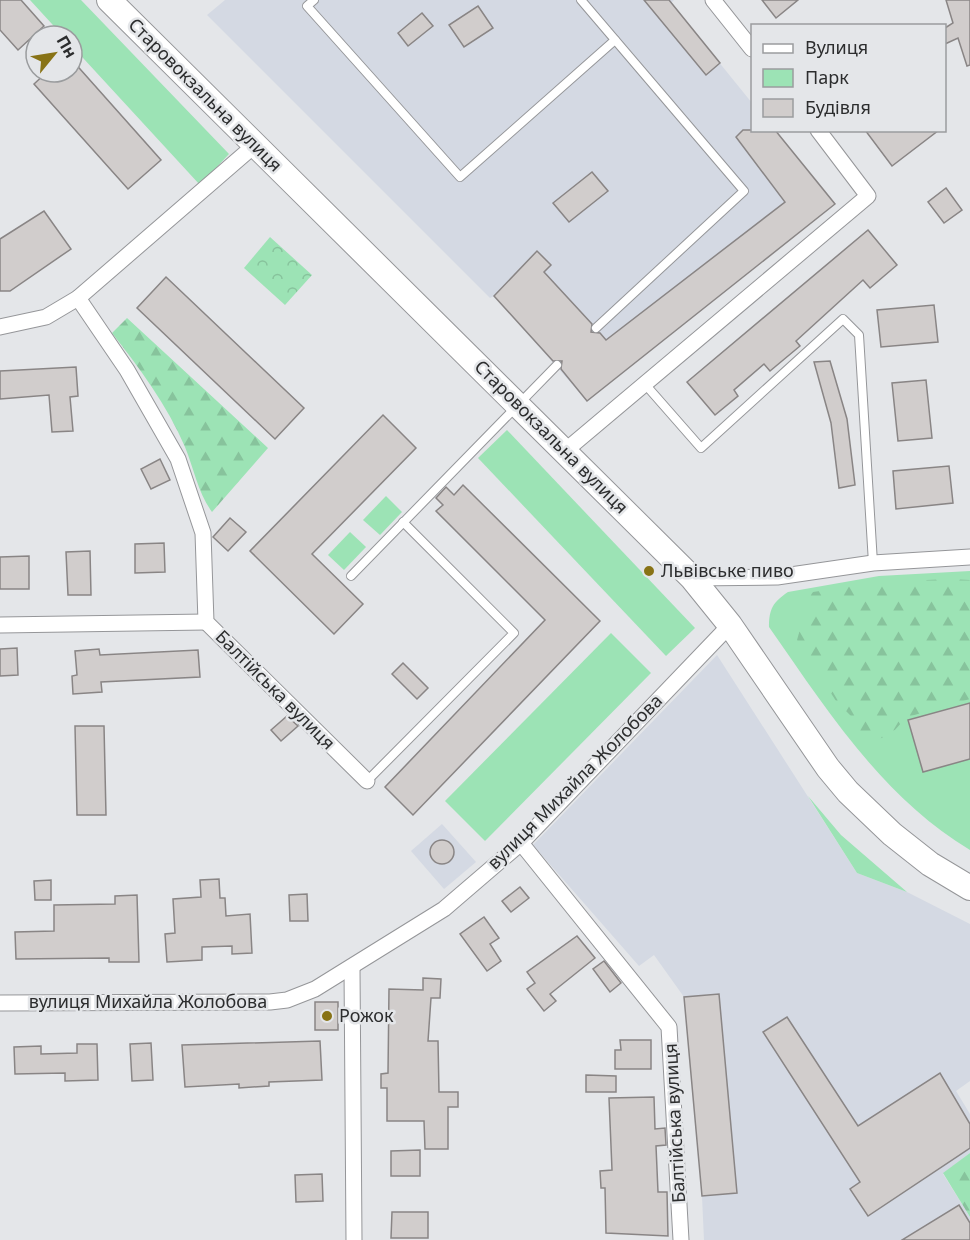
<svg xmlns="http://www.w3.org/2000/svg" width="970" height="1240" font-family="'Noto Sans',sans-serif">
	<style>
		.built { fill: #d4d9e3 }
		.green { fill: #9ce3b5 }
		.forest { fill: url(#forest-firs) }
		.park { fill: url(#park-crowns) }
		.building { fill: #d1cdcc; stroke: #898585; stroke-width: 1.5 }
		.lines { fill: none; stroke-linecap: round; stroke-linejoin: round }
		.lane-casing { stroke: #959699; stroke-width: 10 }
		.street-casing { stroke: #959699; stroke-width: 17 }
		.primary-casing { stroke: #959699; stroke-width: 26 }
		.lane { stroke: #fff; stroke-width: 8 }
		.street { stroke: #fff; stroke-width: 15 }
		.primary { stroke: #fff; stroke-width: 24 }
		.poi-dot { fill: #887316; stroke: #e4e6e9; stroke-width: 2 }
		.labels { text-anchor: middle; stroke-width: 5; stroke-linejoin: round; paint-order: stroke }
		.street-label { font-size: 18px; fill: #2c2d2e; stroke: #e4e6e9 }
		.poi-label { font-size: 18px; fill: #2c2d2e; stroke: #e4e6e9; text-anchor: start }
	</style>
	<defs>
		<pattern id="forest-firs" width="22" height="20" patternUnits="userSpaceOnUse" patternTransform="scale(1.5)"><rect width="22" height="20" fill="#9ce3b5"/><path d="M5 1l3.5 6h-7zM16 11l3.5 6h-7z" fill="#87c39c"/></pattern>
		<pattern id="park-crowns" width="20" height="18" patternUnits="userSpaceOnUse" patternTransform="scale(1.5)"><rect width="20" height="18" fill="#9ce3b5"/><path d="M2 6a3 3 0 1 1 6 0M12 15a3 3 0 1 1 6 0" fill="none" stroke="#87c39c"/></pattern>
	</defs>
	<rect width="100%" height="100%" fill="#e4e6e9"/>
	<g class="built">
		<polygon points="225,0 674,0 671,3 752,103 752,130 775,131 835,204 587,401 494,296 490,298 207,15"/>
		<polygon points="717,655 857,873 907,892 970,924 970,1081 956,1091 970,1114 970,1153 943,1174 970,1217 970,1240 704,1240 702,1196 684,997 654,955 639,966 533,845"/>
		<polygon points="442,824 476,862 444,889 411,851"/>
	</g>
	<g class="green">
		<polygon points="30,0 81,0 229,154 200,185 72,46 72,36 63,36"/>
		<polygon points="507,430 695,628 666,656 478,458"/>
		<polygon points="386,496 402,512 380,535 363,520"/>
		<polygon points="350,532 366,547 344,570 328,555"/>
		<path d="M970 571V850C882 797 827 710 769 627 769 609 773 602 788 592L879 576Z"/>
		<polygon points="611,633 651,673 485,841 445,801"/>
		<polygon points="808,796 841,835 907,892 857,873"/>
	</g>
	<g class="forest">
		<path d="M127 318 268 448 212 512C198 493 194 469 185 447 167 405 140 369 112 333Z"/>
		<path d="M950 579 970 580V699L904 718C894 736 879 741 859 742L851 716 836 701 797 640 801 626 812 619 814 610 806 597 813 592 880 582Z"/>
		<polygon points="970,1153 970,1217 943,1173"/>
	</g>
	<polygon class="park" points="270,237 312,275 285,305 244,268"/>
	<g class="building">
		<polygon points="0,0 21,0 44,26 18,50 0,30"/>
		<polygon points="644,0 669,0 720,63 706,75"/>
		<polygon points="762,0 798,0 776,18"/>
		<polygon points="946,0 970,0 970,65 967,66 958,38 945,44 945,28 953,23"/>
		<polygon points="478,6 493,28 464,47 449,25"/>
		<polygon points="422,13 433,26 408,46 398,33"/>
		<polygon points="72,60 161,160 128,189 34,84 47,72 72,72"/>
		<polygon points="743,130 775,130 835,204 587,401 561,369 562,361 553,361 494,296 537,251 551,265 544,272 592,324 591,332 600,333 606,340 785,202 736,137"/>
		<polygon points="865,130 939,130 892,166"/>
		<polygon points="592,172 608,191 569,222 553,203"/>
		<polygon points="946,188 962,210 944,223 928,202"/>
		<polygon points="44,211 71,249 10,291 0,291 0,239"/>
		<polygon points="868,230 897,265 870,288 863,280 796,341 800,346 770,371 764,364 734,390 738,396 715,415 687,382"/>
		<polygon points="166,277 304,408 275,439 137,308"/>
		<polygon points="934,305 938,342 881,347 877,310"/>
		<polygon points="830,361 847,419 855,485 839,488 831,423 814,362"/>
		<polygon points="76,367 78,396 70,397 73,431 52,432 49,395 0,399 0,371"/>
		<polygon points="926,380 932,438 898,441 892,383"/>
		<polygon points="383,415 416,448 312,554 363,604 334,634 250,551"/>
		<polygon points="160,459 170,480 151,489 141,469"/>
		<polygon points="949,466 953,503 896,509 893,471"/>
		<polygon points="463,485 600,621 413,815 385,787 545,620 436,511 443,505 436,498 446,487 454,495"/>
		<polygon points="230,518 246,532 228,551 213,537"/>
		<polygon points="164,543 165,572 135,573 135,544"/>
		<polygon points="90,551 91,595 68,595 66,552"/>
		<polygon points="29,556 29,589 0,589 0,557"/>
		<polygon points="17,648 18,675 0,676 0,649"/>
		<polygon points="99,649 100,655 198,650 200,677 101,682 102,692 73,694 72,676 77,675 75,651"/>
		<polygon points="403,663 428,688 417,699 392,674"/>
		<polygon points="970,703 970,759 923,772 908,720"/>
		<polygon points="287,716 298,726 281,741 271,730"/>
		<polygon points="75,726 104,726 106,815 77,815"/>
		<circle cx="442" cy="852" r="12"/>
		<polygon points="219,879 220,898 225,898 226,916 250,914 252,953 232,954 232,946 202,947 202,960 167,962 165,934 175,933 173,899 201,897 200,880"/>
		<polygon points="51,880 51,900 35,900 34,881"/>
		<polygon points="520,887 529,898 511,912 502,901"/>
		<polygon points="307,894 308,921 290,921 289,895"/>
		<polygon points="137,895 139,962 109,962 109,958 16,959 15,932 54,931 54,905 115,904 115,896"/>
		<polygon points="484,917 499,938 490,944 501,961 487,971 460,934"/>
		<polygon points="577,936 595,958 550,994 556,1001 544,1011 527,989 535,983 527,972"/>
		<polygon points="604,961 621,983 610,992 593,969"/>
		<polygon points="423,978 441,979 440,998 431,998 428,1041 438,1041 439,1092 458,1092 458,1107 448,1107 448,1149 425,1149 424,1121 387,1121 387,1088 381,1088 381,1074 388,1073 389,989 423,990"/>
		<polygon points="719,994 737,1193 702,1196 684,997"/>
		<rect x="315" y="1002" width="23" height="28"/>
		<polygon points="787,1017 858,1126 940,1073 970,1124 970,1148 868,1216 850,1189 860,1182 763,1032"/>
		<polygon points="620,1040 651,1040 651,1069 615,1069 615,1050 621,1050"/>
		<polygon points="320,1041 322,1080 269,1082 269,1086 239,1088 239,1084 185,1087 182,1045"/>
		<polygon points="151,1043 153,1080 132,1081 130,1044"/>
		<polygon points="77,1044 97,1044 98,1080 65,1081 65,1073 15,1074 14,1047 41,1046 41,1054 77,1053"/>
		<polygon points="586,1075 616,1076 616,1092 586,1092"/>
		<polygon points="654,1097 655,1129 665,1128 666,1145 656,1146 658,1192 667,1192 668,1236 606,1233 605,1188 601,1188 600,1171 612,1170 609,1098"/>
		<polygon points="420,1150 420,1176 391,1176 391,1151"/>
		<polygon points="322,1174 323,1201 296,1202 295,1175"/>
		<polygon points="959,1205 970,1223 970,1240 902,1240"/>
		<polygon points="392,1212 428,1212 428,1238 391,1238"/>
	</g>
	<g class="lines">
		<g class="lane-casing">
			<g id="lane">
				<polyline points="314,0 307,6 460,177 615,40"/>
				<polyline points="581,0 744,191 596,328"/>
				<polyline points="644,383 701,448 843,319 859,335 873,563"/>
				<polyline points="351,576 557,365"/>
				<polyline points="367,781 514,633 403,522"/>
			</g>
		</g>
		<g class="street-casing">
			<g id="street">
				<polyline points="713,0 752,49"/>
				<polyline points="78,298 127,370 178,459 203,533 206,622 367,781"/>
				<polyline points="0,327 46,317 78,298 255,145"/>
				<polyline points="565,451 868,196 818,130"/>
				<polyline points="692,578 777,577 873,563 970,557"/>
				<polyline points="0,625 206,622"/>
				<polyline points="521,843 669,1027 681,1240"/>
				<polyline points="352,968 354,1240"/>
				<polyline points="0,1003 270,1002 287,1000 315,989 444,909 521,843 730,625"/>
			</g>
		</g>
		<g class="primary-casing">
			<polyline id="primary" points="109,0 692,578 730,625 828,768 848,792 892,834 930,864 970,888"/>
		</g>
		<use href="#lane" class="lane"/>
		<use href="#street" class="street"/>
		<use href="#primary" class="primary"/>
	</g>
	<g class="poi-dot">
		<circle cx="649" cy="571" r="6"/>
		<circle cx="327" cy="1016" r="6"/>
	</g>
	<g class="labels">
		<g class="street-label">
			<text transform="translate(205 95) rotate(45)" y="6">Старовокзальна вулиця</text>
			<text transform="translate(551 437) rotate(45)" y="6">Старовокзальна вулиця</text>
			<text transform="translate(275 690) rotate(45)" y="6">Балтійська вулиця</text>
			<text transform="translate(575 782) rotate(-45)" y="6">вулиця Михайла Жолобова</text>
			<text x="148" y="1008">вулиця Михайла Жолобова</text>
			<text transform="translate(675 1123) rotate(-93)" y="6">Балтійська вулиця</text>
		</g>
		<g class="poi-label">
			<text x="661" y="577">Львівське пиво</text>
			<text x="339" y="1022">Рожок</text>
		</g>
	</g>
	<rect x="751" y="24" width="195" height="108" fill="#e4e6e9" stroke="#9a9c9e" stroke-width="1.5"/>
	<rect x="763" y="44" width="30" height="9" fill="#ffffff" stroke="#9a9c9e" stroke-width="1.5"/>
	<text x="805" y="54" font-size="18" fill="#2c2d2e">Вулиця</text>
	<rect x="763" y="69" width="30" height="18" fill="#9ce3b5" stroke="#9a9c9e" stroke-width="1.5"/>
	<text x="805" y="84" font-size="18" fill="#2c2d2e">Парк</text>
	<rect x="763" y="99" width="30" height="18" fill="#d1cdcc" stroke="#9a9c9e" stroke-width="1.5"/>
	<text x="805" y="114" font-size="18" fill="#2c2d2e">Будівля</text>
	<g transform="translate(54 54) rotate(60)"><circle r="28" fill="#e4e6e9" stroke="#9a9c9e" stroke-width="1.5"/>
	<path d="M0-4.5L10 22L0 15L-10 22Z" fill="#887316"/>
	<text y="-9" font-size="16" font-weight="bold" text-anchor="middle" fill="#2c2d2e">Пн</text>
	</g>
</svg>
